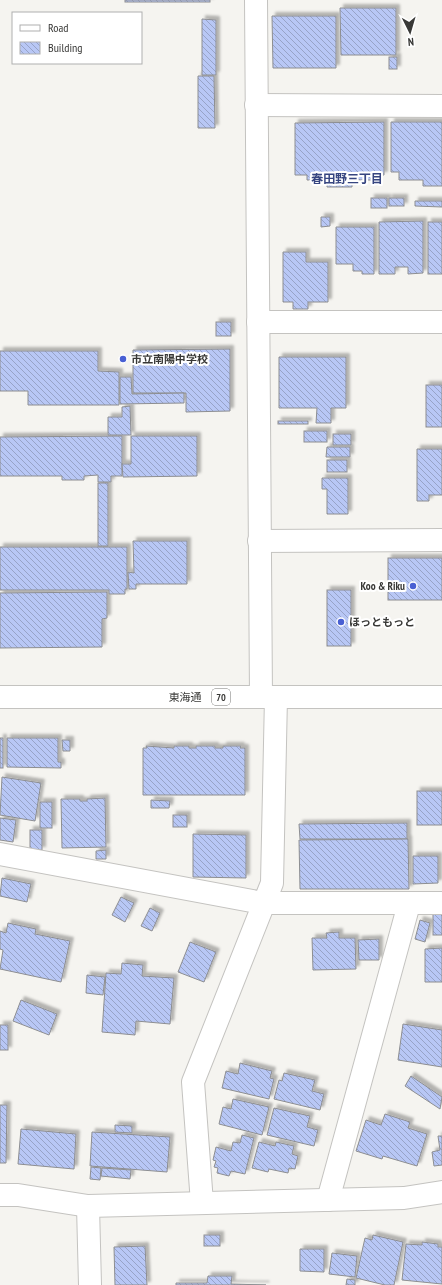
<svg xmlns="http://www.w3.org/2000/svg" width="442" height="1285" font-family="'PT Sans Narrow','Noto Sans JP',sans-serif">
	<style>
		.building { fill: url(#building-back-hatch); stroke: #8d8e91; filter: url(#shadow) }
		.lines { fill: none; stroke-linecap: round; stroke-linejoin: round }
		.street-casing { stroke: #c4c3c0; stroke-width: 24 }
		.secondary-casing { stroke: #c4c3c0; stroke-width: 24 }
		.primary-casing { stroke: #c4c3c0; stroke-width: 24 }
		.street { stroke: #fff; stroke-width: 22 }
		.secondary { stroke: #fff; stroke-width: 22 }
		.primary { stroke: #fff; stroke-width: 22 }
		.poi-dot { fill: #485fd3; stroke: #fff; stroke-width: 1.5 }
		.labels { text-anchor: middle; stroke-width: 4; stroke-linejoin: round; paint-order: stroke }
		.shield { fill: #fff; stroke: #747472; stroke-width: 1 }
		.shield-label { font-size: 10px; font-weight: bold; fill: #383836 }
		.poi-label { font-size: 11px; font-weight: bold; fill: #383836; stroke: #fff; text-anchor: start }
		.street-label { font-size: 11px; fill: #383836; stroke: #fff }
		.neighbourhood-label { font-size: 12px; font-weight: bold; fill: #364580; stroke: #fff }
	</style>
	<defs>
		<pattern id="building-back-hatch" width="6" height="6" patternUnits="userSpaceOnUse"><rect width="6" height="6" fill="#b8c7f5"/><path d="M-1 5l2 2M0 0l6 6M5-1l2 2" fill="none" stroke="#97a3c7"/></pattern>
		<filter id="shadow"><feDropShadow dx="3.5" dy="-3.5" stdDeviation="1" flood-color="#0004"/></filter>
	</defs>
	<rect width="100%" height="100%" fill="#f5f4f0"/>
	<g class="building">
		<rect x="125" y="0" width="85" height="2"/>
		<polygon points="340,8 396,8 396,55 341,55"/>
		<polygon points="272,16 336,16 336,68 273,68"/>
		<polygon points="202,19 216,20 216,75 202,75"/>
		<rect x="389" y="57" width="8" height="12"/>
		<polygon points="198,76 214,76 215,128 198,128"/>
		<polygon points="384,122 384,175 373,175 373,180 352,180 352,187 327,187 327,180 307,180 307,175 295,175 295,123"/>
		<polygon points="391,122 442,122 442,186 423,186 423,180 399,180 399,172 391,172"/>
		<rect x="371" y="198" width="16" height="10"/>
		<rect x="389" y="198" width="15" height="8"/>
		<polygon points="415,201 442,201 442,207 415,206"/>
		<polygon points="321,217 330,217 330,226 321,227"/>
		<polygon points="423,221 423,273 408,274 408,267 395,267 395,274 379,274 379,222"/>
		<rect x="428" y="222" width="14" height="52"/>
		<polygon points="336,227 374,227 374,274 362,274 362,271 353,271 353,264 336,264"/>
		<polygon points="283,252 306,252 306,262 328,262 328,302 308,302 308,309 293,309 293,302 283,302"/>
		<rect x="216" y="322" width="15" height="14"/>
		<polygon points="230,349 230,411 186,412 186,393 133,393 133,350"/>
		<polygon points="0,351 98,351 98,371 119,372 119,405 28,405 28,391 0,391"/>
		<polygon points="279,357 346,357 346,408 331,408 331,423 316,423 317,408 279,408"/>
		<polygon points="120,377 131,377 132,394 184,393 184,403 120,404"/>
		<rect x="426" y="385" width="16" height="42"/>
		<polygon points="130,406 131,435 108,435 108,417 122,417 122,407"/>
		<rect x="278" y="421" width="30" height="3"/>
		<rect x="304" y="431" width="23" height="11"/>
		<rect x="333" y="434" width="18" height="11"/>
		<polygon points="122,436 122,476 111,476 111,482 98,482 98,475 84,476 84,480 62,480 62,476 0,476 0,437"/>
		<polygon points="131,436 197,436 197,476 123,477 122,464 131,464"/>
		<polygon points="327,447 350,447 350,457 326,457"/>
		<polygon points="417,449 442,449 442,495 429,495 429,501 417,501"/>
		<rect x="327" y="460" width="20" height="12"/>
		<polygon points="322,478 348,478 348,514 327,514 327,489 322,489"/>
		<rect x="98" y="483" width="10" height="63"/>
		<polygon points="133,541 187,541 187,584 136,584 136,589 129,589 128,572 134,573"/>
		<polygon points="0,547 127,547 127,589 125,589 125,594 109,594 109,590 0,590"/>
		<rect x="388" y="558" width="54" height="42"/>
		<rect x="327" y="590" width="24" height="56"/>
		<polygon points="107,592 107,618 102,619 102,647 0,648 0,593"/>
		<rect x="0" y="738" width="3" height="30"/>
		<polygon points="7,738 58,738 58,762 61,762 61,768 7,767"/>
		<polygon points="62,740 70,740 70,751 63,751"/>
		<polygon points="146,746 174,748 174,746 189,746 189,748 196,748 196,746 215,746 215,748 223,748 223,746 241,746 240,748 245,748 245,795 143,795 143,748 147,748"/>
		<polygon points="2,777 41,783 35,821 0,815"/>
		<rect x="417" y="791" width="25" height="34"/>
		<polygon points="105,798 106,847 62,848 61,799 80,799 80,801 87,801 87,799"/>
		<polygon points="151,800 170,801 169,808 151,808"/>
		<rect x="40" y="802" width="12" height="26"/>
		<rect x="173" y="815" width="14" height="12"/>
		<polygon points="0,818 16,820 13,842 0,840"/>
		<polygon points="407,823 407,839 300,839 299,824"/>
		<rect x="30" y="830" width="12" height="20"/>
		<polygon points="193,834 246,835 246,878 193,877"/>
		<polygon points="408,839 409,889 300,889 299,840"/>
		<polygon points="106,850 106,859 96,859 96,851"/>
		<polygon points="413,856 438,856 438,883 413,884"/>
		<polygon points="2,878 31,884 27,902 0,896"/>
		<polygon points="121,897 134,903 125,922 112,915"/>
		<polygon points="150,908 160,913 152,931 141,926"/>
		<rect x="433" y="914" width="9" height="21"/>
		<polygon points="420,920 430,923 425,942 415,939"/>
		<polygon points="8,923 36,929 35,934 70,941 61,982 0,969 3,950 0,949 0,931 6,933"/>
		<polygon points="339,932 339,938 355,938 356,969 313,970 312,938 327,938 326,933"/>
		<polygon points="379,939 379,960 359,960 358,940"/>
		<polygon points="190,942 216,952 204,982 178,972"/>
		<polygon points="442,948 442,982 425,982 425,949"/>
		<polygon points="122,963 143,965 142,976 174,978 170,1024 136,1021 135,1035 102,1032 106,973 121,974"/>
		<polygon points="87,975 105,977 103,995 86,993"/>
		<polygon points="21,1000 57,1014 49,1035 13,1021"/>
		<polygon points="403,1024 442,1030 442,1067 398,1060"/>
		<rect x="0" y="1025" width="8" height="25"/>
		<polygon points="240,1063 272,1071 270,1078 274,1079 269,1099 222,1088 226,1071 238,1074"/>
		<polygon points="284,1073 315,1080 312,1091 324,1094 320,1110 274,1099 279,1080 282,1081"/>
		<polygon points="411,1076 442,1097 440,1109 405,1086"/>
		<polygon points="233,1099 269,1107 262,1135 219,1124 223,1107 231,1109"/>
		<polygon points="0,1105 7,1105 6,1163 0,1163"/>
		<polygon points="274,1108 310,1116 307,1127 318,1130 314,1146 267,1135"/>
		<polygon points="385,1114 410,1122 408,1128 427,1134 417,1166 383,1156 382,1159 356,1151 366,1120 381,1125"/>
		<polygon points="115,1125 132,1126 132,1133 115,1132"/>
		<polygon points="21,1129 76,1134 74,1169 18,1164"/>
		<polygon points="92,1132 170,1137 167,1172 90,1166"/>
		<polygon points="242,1135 254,1138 245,1174 231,1171 229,1176 217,1173 218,1168 214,1167 216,1161 213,1160 216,1147 231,1151 233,1142 240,1143"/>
		<polygon points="438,1136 442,1136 442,1165 434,1166 432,1152 440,1150"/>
		<polygon points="259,1142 275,1146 276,1142 294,1146 292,1154 298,1156 295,1169 289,1168 288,1173 269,1169 268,1172 252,1168"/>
		<polygon points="91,1167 101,1168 100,1180 90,1179"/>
		<polygon points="102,1168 131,1170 130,1179 101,1176"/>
		<rect x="204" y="1235" width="16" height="11"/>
		<polygon points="373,1235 403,1242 394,1285 385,1285 356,1278 365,1238 372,1240"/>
		<polygon points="422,1242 438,1244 438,1247 442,1247 442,1284 402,1280 406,1244 422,1245"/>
		<polygon points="145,1246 147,1285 115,1285 114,1247"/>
		<polygon points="300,1249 324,1249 324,1272 300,1271"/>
		<polygon points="332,1253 357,1256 355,1277 329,1274"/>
		<polygon points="208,1276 232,1276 231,1284 266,1285 176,1285 176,1283 207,1283"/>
		<polygon points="347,1279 355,1280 355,1285 346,1285"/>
	</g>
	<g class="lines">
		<g class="street-casing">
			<g id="street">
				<polyline points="256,0 261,697"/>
				<polyline points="256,105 442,106"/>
				<polyline points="258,322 442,322"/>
				<polyline points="259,541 442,540"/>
				<polyline points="0,854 263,903 442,903"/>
				<polyline points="0,1195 18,1195 88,1206"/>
				<polyline points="328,1200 409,904"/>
				<polyline points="202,1203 193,1082 272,883 276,697"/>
			</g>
		</g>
		<g class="secondary-casing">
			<polyline id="secondary" points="90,1285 88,1206 404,1198 442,1192"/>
		</g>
		<g class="primary-casing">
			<polyline id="primary" points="0,697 442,697"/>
		</g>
		<use href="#street" class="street"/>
		<use href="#secondary" class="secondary"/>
		<use href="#primary" class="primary"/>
	</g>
	<g class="poi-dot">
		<circle cx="123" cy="359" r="4"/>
		<circle cx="413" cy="586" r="4"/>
		<circle cx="341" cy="622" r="4"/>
	</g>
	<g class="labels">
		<rect class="shield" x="212" y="689" width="18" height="16" rx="3"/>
		<g class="shield-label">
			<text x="221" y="701">70</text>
		</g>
		<g class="poi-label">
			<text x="131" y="363">市立南陽中学校</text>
			<text x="405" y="590" text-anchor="end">Koo &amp; Riku</text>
			<text x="349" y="626">ほっともっと</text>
		</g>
		<g class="street-label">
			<text x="185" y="701">東海通</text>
		</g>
		<g class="neighbourhood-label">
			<text x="347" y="183">春田野三丁目</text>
		</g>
	</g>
	<rect x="12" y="12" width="130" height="52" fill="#ffffff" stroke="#afafaf"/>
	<rect x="20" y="25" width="20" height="6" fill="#ffffff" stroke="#afafaf"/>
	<text x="48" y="32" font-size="12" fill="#383836">Road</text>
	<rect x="20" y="42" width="20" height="12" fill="url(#building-back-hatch)" stroke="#afafaf"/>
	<text x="48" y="52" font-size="12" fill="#383836">Building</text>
	<g transform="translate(410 32) rotate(175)" stroke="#ffffff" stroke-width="3" paint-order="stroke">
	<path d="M0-3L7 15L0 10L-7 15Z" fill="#383836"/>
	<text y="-6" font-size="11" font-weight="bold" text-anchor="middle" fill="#383836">N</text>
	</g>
</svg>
